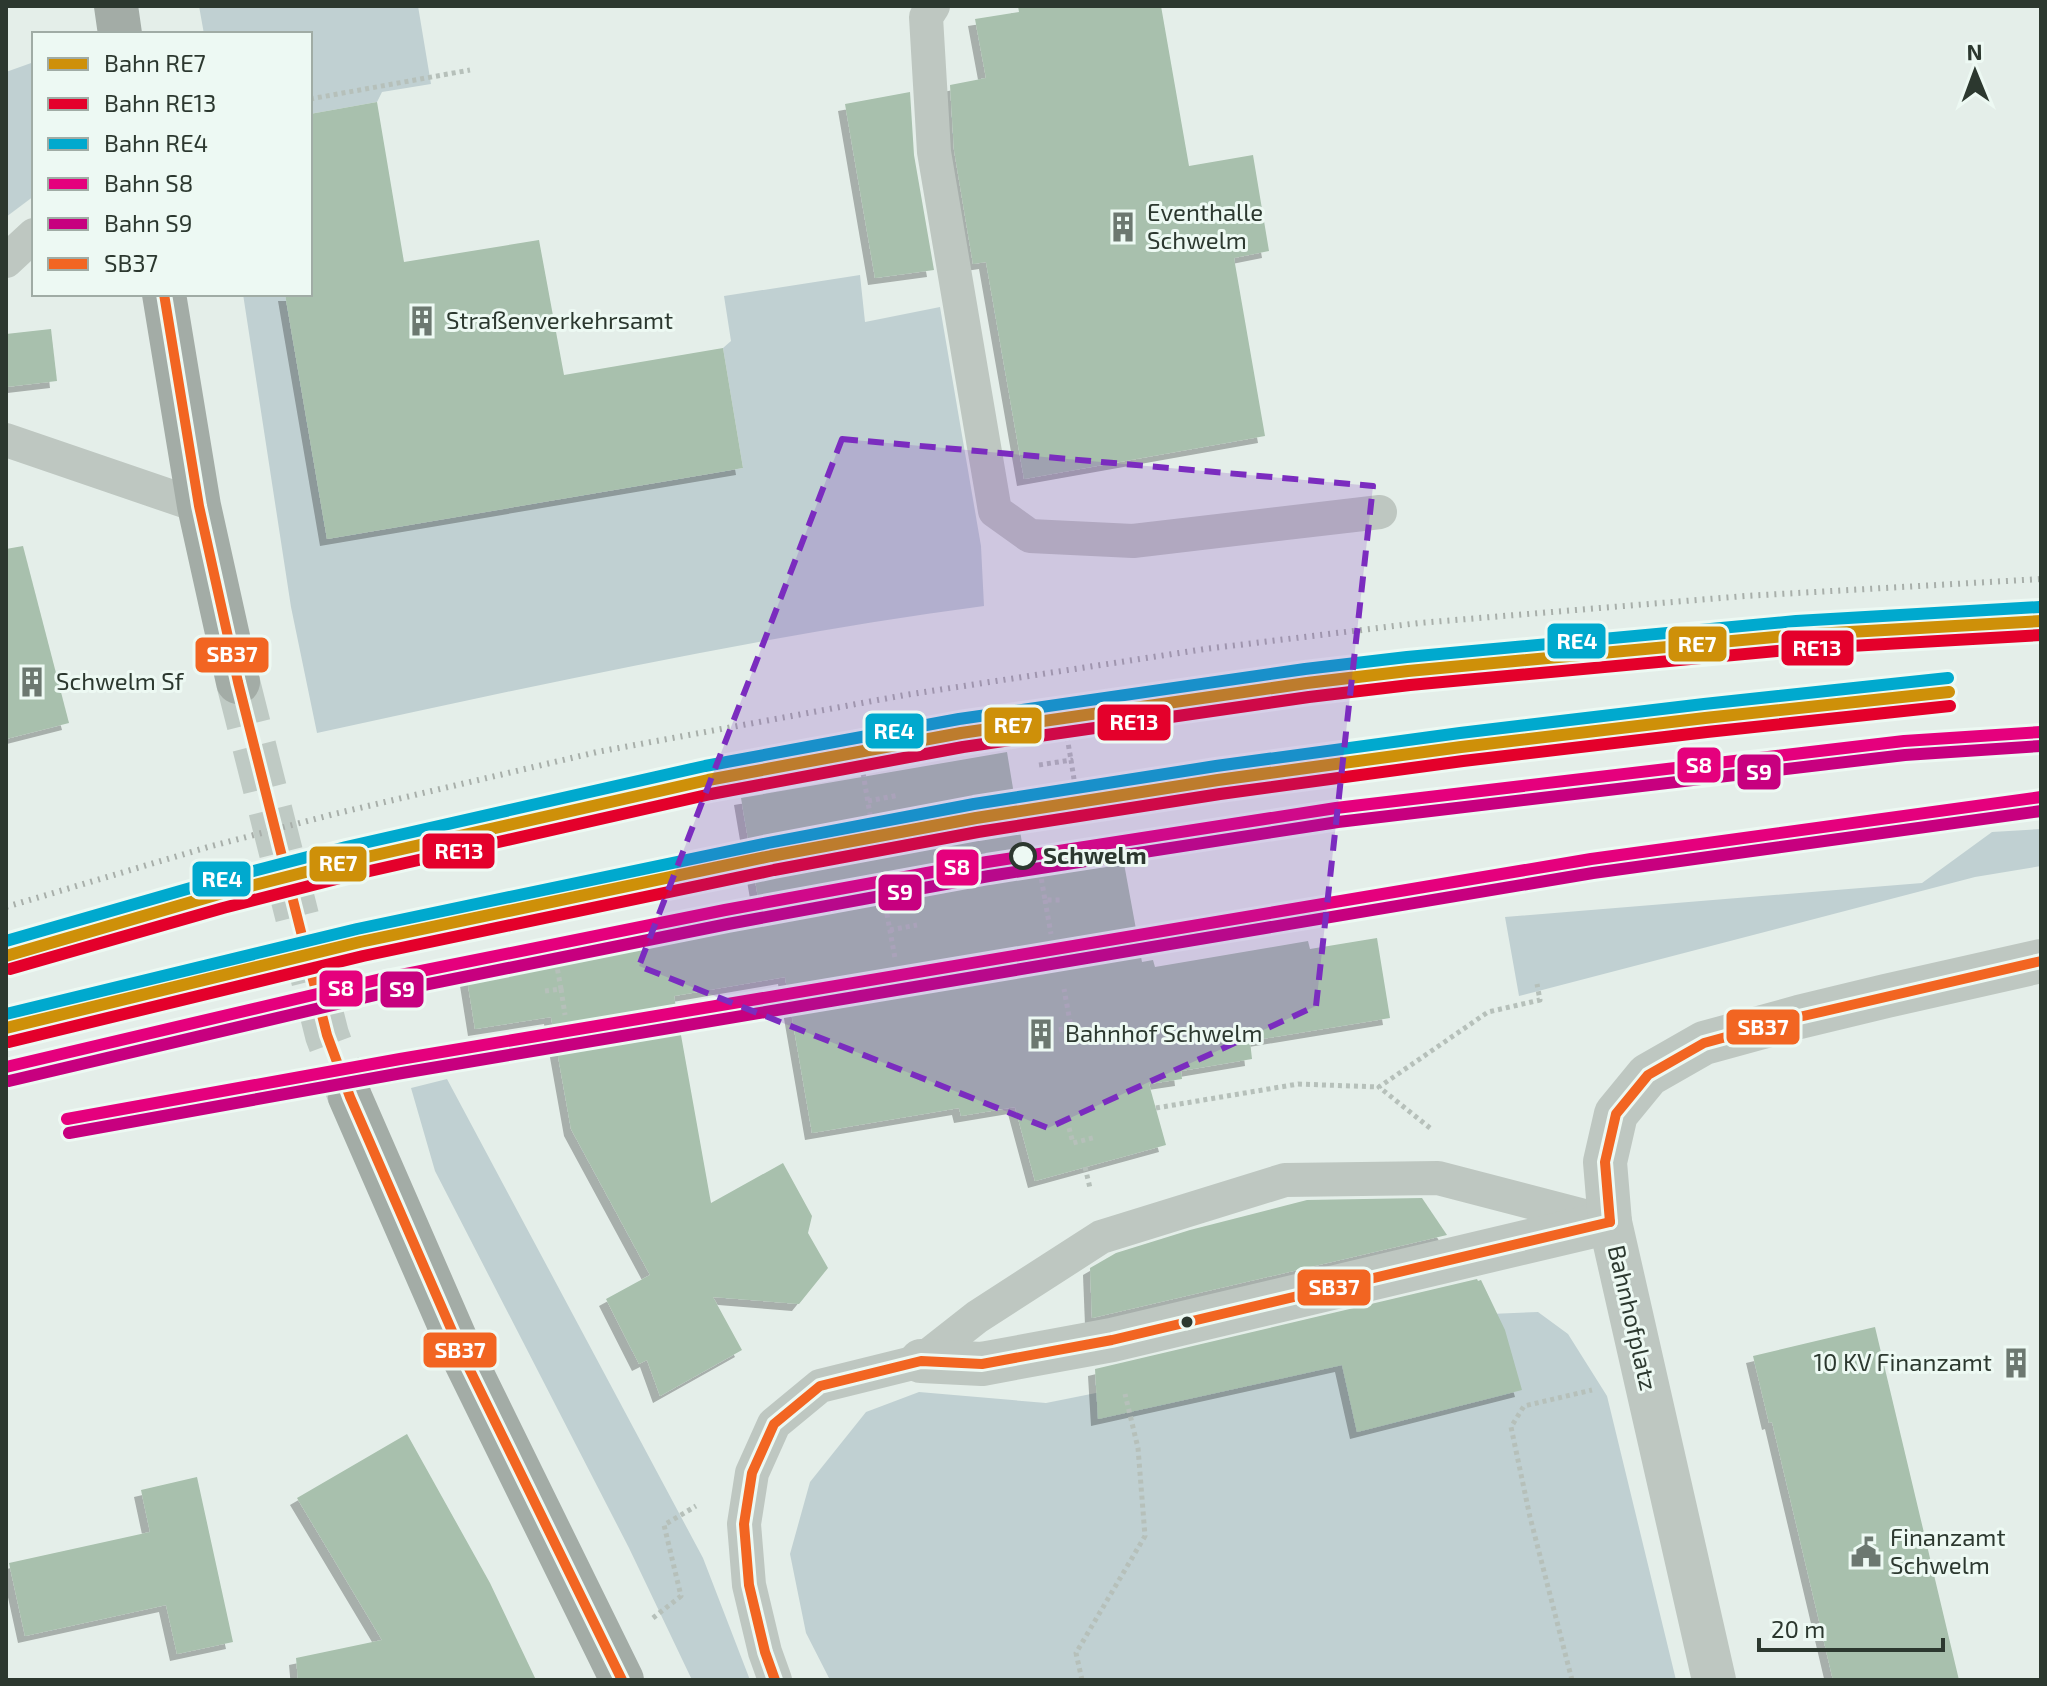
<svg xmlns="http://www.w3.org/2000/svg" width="2047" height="1686" font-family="'Exo 2',sans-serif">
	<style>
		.green { fill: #c0d0d2 }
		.building { fill: #a8c0ad; filter: url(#shadow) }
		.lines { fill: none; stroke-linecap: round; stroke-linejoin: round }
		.primary-tunnel { stroke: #bfcac4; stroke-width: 44; stroke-dasharray: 44 22; stroke-linecap: butt }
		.path { stroke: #b6c0ba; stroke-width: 5; stroke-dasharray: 4 4; stroke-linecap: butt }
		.lane { stroke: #bec7c1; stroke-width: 34 }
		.street { stroke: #bec7c1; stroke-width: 44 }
		.primary { stroke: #a3aca6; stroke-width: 44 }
		.rail { stroke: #a8afaa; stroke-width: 6; stroke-dasharray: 2 6; stroke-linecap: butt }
		.path-bridge { stroke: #b6c0ba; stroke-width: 5; stroke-dasharray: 4 4; stroke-linecap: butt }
		.bus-1-casing { stroke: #edf9f3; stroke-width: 16 }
		.bus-1 { stroke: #f26522; stroke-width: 10 }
		.rail-1-casing { stroke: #edf9f3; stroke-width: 18 }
		.rail-2-casing { stroke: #edf9f3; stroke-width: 18 }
		.rail-3-casing { stroke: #edf9f3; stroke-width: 18 }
		.rail-4-casing { stroke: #edf9f3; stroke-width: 18 }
		.rail-5-casing { stroke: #edf9f3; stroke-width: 18 }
		.rail-1 { stroke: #ce9009; stroke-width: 12 }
		.rail-2 { stroke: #e4002b; stroke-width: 12 }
		.rail-3 { stroke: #00a9ce; stroke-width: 12 }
		.rail-4 { stroke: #e5007d; stroke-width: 12 }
		.rail-5 { stroke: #c7007f; stroke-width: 12 }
		.marked { fill: #7b2cbf; fill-opacity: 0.2; stroke: #7b2cbf; stroke-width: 6; stroke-dasharray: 16 10; stroke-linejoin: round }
		.stop-dot { fill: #edf9f3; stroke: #2c382f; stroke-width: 4 }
		.bus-dot { fill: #2c382f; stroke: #edf9f3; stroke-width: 3 }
		.labels { text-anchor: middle; stroke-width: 6; stroke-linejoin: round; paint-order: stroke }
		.poi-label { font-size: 24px; fill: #2c382f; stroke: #edf9f3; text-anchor: start }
		.stop-label { font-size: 24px; font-weight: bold; fill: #2c382f; stroke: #edf9f3; text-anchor: start }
		.street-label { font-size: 24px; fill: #2c382f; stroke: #edf9f3 }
		.line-badge { stroke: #edf9f3; stroke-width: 3 }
		.badge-label { font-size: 22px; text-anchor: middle; font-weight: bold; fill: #fff }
	</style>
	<defs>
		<filter id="shadow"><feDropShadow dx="-7" dy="7" stdDeviation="0" flood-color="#0004"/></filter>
	</defs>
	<rect width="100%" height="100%" fill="#e4eee9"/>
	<g class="green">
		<polygon points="199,6 418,6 431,84 382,92 377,102 310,114 310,34 204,34"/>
		<polygon points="34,62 34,196 6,217 6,72"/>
		<path d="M860 275 865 322 940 307 981 546 984 606C759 636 538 685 317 733L291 607 243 294H285L327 539 743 468 723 348 731 341 724 296Z"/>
		<polygon points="2041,829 2041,866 1975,877 1519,996 1505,917 1922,883 1992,832"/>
		<polygon points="447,1079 703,1558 750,1680 692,1680 629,1548 435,1171 411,1088"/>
		<polygon points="1538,1312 1568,1334 1607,1396 1676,1680 830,1680 806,1633 790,1554 810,1482 866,1412 919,1392 1046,1403 1490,1314"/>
	</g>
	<g class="building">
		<polygon points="1018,6 1161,6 1189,166 1253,155 1269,251 1234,258 1265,436 1024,479 986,262 973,264 954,150 950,85 986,78 975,19 1019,12"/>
		<polygon points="910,92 914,155 934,270 875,278 845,104"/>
		<polygon points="377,102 404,262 539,240 564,375 723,348 743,468 327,539 285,294 310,294 310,114"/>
		<polygon points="51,329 57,381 6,387 6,334"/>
		<polygon points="23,546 69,723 6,739 6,549"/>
		<polygon points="1007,752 1027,873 1123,858 1142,962 1153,960 1155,967 1308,941 1310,949 1377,938 1390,1018 1250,1041 1252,1059 1181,1071 1182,1079 1149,1084 1166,1145 1035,1181 1015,1107 961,1116 959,1108 812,1133 785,977 674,996 711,1203 783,1163 812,1216 808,1233 828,1268 799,1304 713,1297 742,1350 660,1396 647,1360 639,1364 606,1299 650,1275 571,1129 551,1017 475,1029 467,979 762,921 741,798"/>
		<polygon points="1422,1198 1447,1235 1092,1318 1090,1268 1116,1253 1190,1230 1307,1200"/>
		<polygon points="1477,1279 1478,1281 1481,1280 1505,1330 1522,1390 1357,1432 1342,1365 1098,1419 1095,1369"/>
		<polygon points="1875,1327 1959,1680 1833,1680 1772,1422 1769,1423 1753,1356"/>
		<polygon points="407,1434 490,1583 536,1680 298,1680 296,1658 382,1640 297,1498"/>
		<polygon points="197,1477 233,1642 177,1654 166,1605 25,1636 9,1563 150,1532 141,1490"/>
	</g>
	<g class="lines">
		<polyline class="primary-tunnel" points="238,682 327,1035 350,1097"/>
		<g class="path">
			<polyline points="310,99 470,70"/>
			<polyline points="1067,737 1071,760"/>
			<polyline points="1039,765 1071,760 1076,792"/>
			<polyline points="863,773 872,826"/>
			<polyline points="868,801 899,795"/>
			<polyline points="1040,871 1045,900 1060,900"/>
			<polyline points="884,898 895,958"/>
			<polyline points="1045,900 1051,934"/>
			<polyline points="890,930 917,925"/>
			<polyline points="561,989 565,1015"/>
			<polyline points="545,991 561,989 556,961"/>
			<polyline points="1059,1030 1071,1027 1064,989"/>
			<polyline points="1156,1108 1298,1084 1379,1087"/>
			<polyline points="1430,1128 1379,1087 1488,1012 1540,1000 1537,984"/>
			<polyline points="1085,1167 1090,1188"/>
			<polyline points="653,1618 681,1596 664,1525 696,1506"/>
			<polyline points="1082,1680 1076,1653 1145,1536 1138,1448 1125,1394"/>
			<polyline points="1572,1680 1530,1517 1511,1427 1524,1406 1592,1390"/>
		</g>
		<g class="lane">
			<polyline points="933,6 926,17 934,152 995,511 1030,536 1133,541 1380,512"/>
			<polyline points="6,261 34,235"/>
			<polyline points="6,440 199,506"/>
			<polyline points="775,1680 765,1652 749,1585 744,1524 752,1473 774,1424 820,1386 921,1361 977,1317 1101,1237 1285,1180 1438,1178 1607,1222"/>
		</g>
		<g class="street">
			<polyline points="921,1361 982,1364 1112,1340 1610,1222"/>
			<polyline points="1714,1680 1610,1222 1605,1162 1616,1114 1648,1075 1704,1043 1799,1017 1886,996 2041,961"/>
		</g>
		<g class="primary">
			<polyline points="116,6 120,34"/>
			<polyline points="164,294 199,506 238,682"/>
			<polyline points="350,1097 462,1354 622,1680"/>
		</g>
		<polyline class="rail" points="6,907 208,847 334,814 597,752 905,695 1205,649 1419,623 1745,596 2041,579"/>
		<polyline class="path-bridge" points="1069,1128 1073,1143 1096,1137"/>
		<g class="bus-1-casing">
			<g id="bus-1">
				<polyline points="164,294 199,506 238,682 327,1035 350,1097 462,1354 622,1680"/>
				<polyline points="1610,1222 1605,1162 1616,1114 1648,1075 1704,1043 1799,1017 2041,961"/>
				<polyline points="775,1680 765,1652 749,1585 744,1524 752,1473 774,1424 820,1386 921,1361 982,1364 1112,1340 1610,1222"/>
			</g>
		</g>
		<use href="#bus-1" class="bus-1"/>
		<g class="rail-1-casing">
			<g id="rail-1">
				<polyline points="6,956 219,894 349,861 708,780 961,733 1307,683 1408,671 1797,635 2041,621"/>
				<polyline points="6,1028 360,942 771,856 976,818 1218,780 1461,747 1705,718 1949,692"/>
			</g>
		</g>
		<g class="rail-2-casing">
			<g id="rail-2">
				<polyline points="10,969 223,908 352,875 711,794 963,747 1309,697 1410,685 1798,649 2041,635"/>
				<polyline points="9,1042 363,956 774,870 978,832 1220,794 1463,761 1707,732 1950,706"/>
			</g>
		</g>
		<g class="rail-3-casing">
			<g id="rail-3">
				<polyline points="6,941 215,881 346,847 705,766 959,719 1305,669 1407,657 1796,621 2040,607"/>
				<polyline points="6,1014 357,929 768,843 974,804 1216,766 1460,733 1704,704 1948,678"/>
			</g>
		</g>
		<g class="rail-4-casing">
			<g id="rail-4">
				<polyline points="6,1067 381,979 725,910 987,862 1336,808 1904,741 2041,732"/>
				<polyline points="67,1119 400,1059 1591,859 2041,797"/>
			</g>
		</g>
		<g class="rail-5-casing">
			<g id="rail-5">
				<polyline points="9,1081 384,993 728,924 989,876 1338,822 1905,755 2041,746"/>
				<polyline points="69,1133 402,1073 1593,873 2041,811"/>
			</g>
		</g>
		<use href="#rail-1" class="rail-1"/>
		<use href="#rail-2" class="rail-2"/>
		<use href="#rail-3" class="rail-3"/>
		<use href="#rail-4" class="rail-4"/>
		<use href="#rail-5" class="rail-5"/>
	</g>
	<path class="marked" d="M842 439 1373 486 1316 1006 1048 1128 639 966Z"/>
	<defs>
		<g id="building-bare" transform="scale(2.4)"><path d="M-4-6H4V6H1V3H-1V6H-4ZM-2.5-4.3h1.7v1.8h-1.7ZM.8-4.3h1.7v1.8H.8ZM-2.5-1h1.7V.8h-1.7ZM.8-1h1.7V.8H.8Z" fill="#6c7870" stroke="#edf9f3" stroke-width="2.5" paint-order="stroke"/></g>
		<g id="civic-bare" transform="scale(2.4)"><path d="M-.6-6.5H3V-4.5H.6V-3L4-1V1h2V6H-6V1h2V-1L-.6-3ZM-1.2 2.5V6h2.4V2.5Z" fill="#6c7870" stroke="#edf9f3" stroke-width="2.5" paint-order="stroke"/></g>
	</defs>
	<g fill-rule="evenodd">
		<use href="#building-bare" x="1123" y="227"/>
		<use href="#building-bare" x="422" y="321"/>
		<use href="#building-bare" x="32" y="682"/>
		<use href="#building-bare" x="1041" y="1034"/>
		<use href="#building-bare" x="2016" y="1363"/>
		<use href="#civic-bare" x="1866" y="1552"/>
	</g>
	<circle class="stop-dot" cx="1023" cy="856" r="12"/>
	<circle class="bus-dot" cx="1187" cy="1322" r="7"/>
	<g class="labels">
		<g class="poi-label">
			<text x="1147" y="221">Eventhalle<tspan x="1147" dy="28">Schwelm</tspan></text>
			<text x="446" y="329">Straßenverkehrsamt</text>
			<text x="56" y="690">Schwelm Sf</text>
			<text x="1065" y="1042">Bahnhof Schwelm</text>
			<text x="1992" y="1371" text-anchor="end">10 KV Finanzamt</text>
			<text x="1890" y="1546">Finanzamt<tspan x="1890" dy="28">Schwelm</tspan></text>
		</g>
		<g class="stop-label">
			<text x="1043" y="864">Schwelm</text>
		</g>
		<g class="street-label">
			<text transform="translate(1632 1318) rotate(77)" y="8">Bahnhofplatz</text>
		</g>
	</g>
	<g class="line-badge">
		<rect x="1546" y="622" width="61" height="38" rx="8" fill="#00a9ce"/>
		<rect x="1667" y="625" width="61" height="38" rx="8" fill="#ce9009"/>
		<rect x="1780" y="629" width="75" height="38" rx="8" fill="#e4002b"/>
		<rect x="194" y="636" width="76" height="38" rx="8" fill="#f26522"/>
		<rect x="1096" y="703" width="76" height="39" rx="8" fill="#e4002b"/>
		<rect x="983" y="706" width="60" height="39" rx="8" fill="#ce9009"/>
		<rect x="864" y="712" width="61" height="38" rx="8" fill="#00a9ce"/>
		<rect x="1676" y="746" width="46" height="38" rx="8" fill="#e5007d"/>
		<rect x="1736" y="753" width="46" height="38" rx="8" fill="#c7007f"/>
		<rect x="421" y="832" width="75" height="38" rx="8" fill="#e4002b"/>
		<rect x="308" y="845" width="60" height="38" rx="8" fill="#ce9009"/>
		<rect x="935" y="848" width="45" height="39" rx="8" fill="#e5007d"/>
		<rect x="191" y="860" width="61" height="38" rx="8" fill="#00a9ce"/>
		<rect x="877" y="873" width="46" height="39" rx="8" fill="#c7007f"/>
		<rect x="318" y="969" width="46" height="39" rx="8" fill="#e5007d"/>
		<rect x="379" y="970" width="46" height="39" rx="8" fill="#c7007f"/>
		<rect x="1725" y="1008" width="76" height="38" rx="8" fill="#f26522"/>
		<rect x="1296" y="1268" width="76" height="39" rx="8" fill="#f26522"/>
		<rect x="422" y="1331" width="76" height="38" rx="8" fill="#f26522"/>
	</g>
	<g class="badge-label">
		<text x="1577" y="649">RE4</text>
		<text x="1697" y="652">RE7</text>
		<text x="1817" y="656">RE13</text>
		<text x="232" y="662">SB37</text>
		<text x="1134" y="730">RE13</text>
		<text x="1013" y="733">RE7</text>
		<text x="894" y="739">RE4</text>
		<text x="1699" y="773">S8</text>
		<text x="1759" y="780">S9</text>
		<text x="459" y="859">RE13</text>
		<text x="338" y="871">RE7</text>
		<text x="957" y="875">S8</text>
		<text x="222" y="887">RE4</text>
		<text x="900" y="900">S9</text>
		<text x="341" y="996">S8</text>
		<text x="402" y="997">S9</text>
		<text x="1763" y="1035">SB37</text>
		<text x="1334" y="1295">SB37</text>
		<text x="460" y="1358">SB37</text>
	</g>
	<rect width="2047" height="1686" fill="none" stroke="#2c382f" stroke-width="16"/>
	<rect x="32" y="32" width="280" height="264" fill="#edf9f3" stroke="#a0aca5" stroke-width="2"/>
	<rect x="48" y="58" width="40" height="12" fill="#ce9009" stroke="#a0aca5" stroke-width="2"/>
	<text x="104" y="72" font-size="24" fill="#2c382f">Bahn RE7</text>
	<rect x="48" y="98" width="40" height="12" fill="#e4002b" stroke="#a0aca5" stroke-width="2"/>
	<text x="104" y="112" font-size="24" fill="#2c382f">Bahn RE13</text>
	<rect x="48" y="138" width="40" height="12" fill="#00a9ce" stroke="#a0aca5" stroke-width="2"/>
	<text x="104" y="152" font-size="24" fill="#2c382f">Bahn RE4</text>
	<rect x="48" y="178" width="40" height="12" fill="#e5007d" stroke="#a0aca5" stroke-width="2"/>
	<text x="104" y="192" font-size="24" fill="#2c382f">Bahn S8</text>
	<rect x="48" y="218" width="40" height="12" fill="#c7007f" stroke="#a0aca5" stroke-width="2"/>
	<text x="104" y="232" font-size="24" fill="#2c382f">Bahn S9</text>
	<rect x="48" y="258" width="40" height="12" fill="#f26522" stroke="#a0aca5" stroke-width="2"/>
	<text x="104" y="272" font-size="24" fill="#2c382f">SB37</text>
	<g transform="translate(1975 72) rotate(359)" stroke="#edf9f3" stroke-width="6" paint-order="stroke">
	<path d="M0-6L14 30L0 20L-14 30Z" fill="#2c382f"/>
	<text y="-12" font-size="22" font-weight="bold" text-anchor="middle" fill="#2c382f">N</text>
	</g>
	<path d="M1759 1638v12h184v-12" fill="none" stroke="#2c382f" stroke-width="4"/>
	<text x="1771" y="1638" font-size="24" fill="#2c382f" stroke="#edf9f3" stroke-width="6" paint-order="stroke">20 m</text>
</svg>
